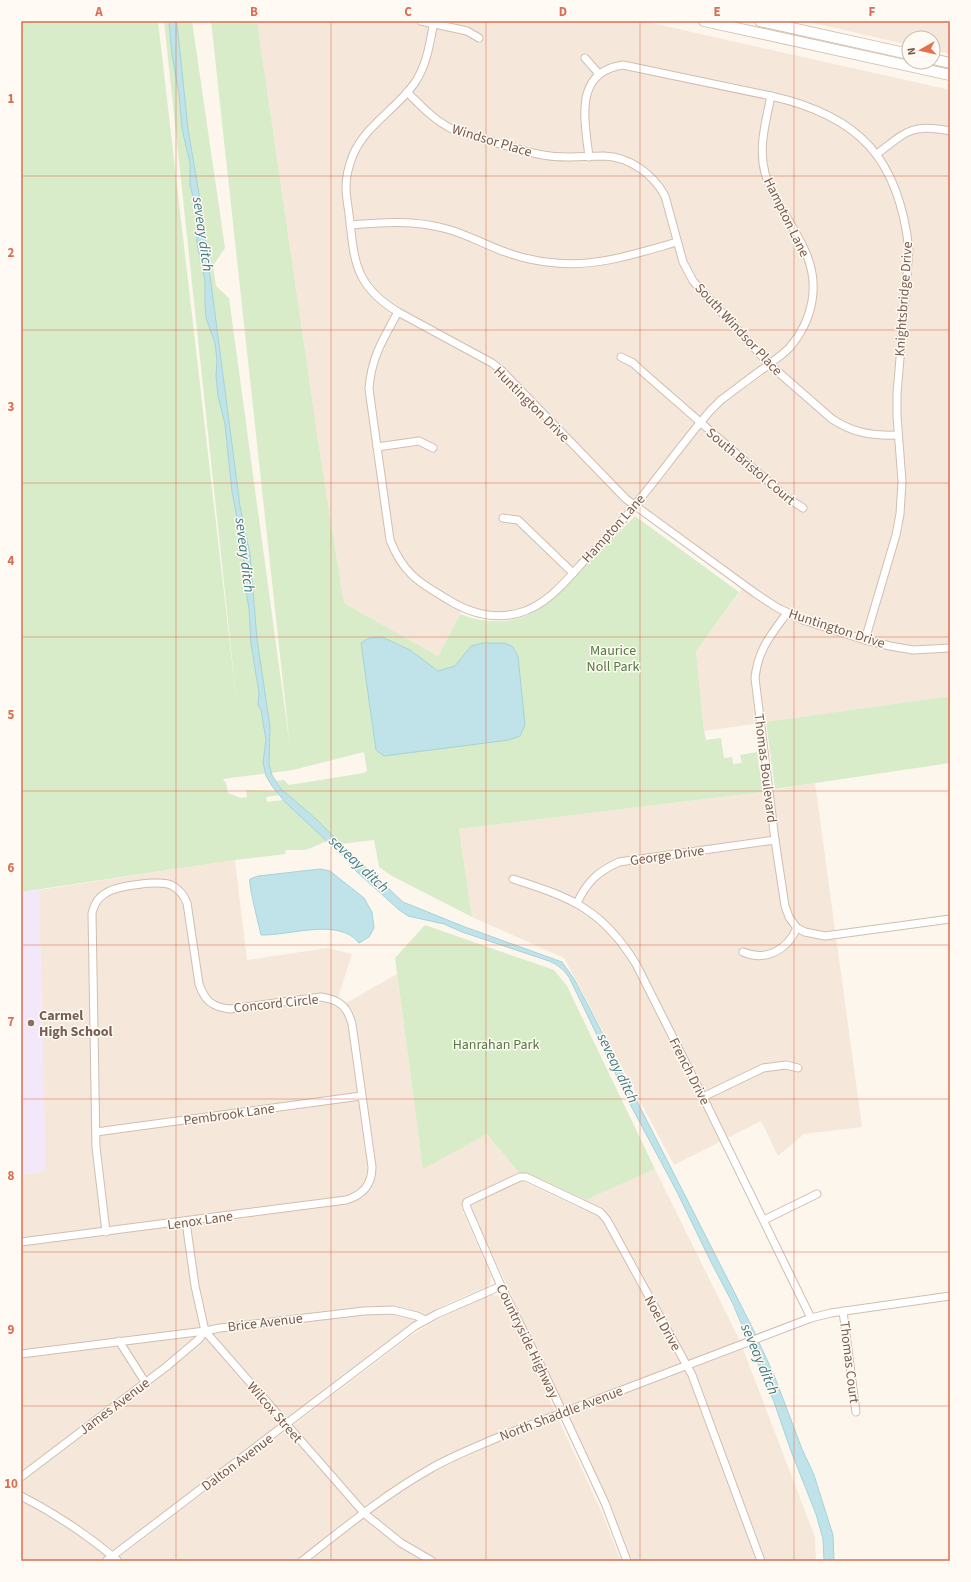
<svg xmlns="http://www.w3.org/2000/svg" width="971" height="1582" font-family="'Source Sans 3',sans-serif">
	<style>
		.residential { fill: #f5e8da }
		.education { fill: #f3e8fa }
		.green { fill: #d8ecc9 }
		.water { fill: #bfe3e8; stroke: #a5d3da }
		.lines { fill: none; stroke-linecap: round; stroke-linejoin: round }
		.street-casing { stroke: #d1beb0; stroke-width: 9 }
		.secondary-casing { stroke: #d6c0b0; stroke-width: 12 }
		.street { stroke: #fff; stroke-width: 7 }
		.secondary { stroke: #fff; stroke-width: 10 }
		.grid { fill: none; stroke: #dc6d51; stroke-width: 1; stroke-opacity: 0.55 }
		.education-dot { fill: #8d6e63; stroke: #fffaf3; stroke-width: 1.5 }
		.labels { text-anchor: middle; stroke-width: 3; stroke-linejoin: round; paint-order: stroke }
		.street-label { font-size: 14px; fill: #7a5c4d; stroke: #fffaf3 }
		.park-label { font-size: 14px; fill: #537a41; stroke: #fffaf3 }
		.education-label { font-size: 14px; font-weight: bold; fill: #785e54; stroke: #fffaf3; text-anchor: start }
		.water-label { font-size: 15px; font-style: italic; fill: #437c86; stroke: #fffaf3 }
		.neatline { fill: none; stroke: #dc6d51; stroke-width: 1.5 }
		.grid-label { font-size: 13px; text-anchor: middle; font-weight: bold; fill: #dc6d51 }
	</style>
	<rect width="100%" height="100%" fill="#fdf6ec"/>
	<g class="residential">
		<polygon points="257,21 643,21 950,90 950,696 704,731 696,651 747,582 633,499 622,514 555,587 530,605 519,609 506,612 491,612 479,610 464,606 438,656 344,603 321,460"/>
		<polygon points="804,21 950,21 950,54 933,50 933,38 909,38 909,45"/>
		<polygon points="815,783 862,1127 804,1134 778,1156 761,1121 674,1165 564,958 472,917 459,829 763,792"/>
		<polygon points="235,860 247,960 327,948 352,954 338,998 346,1003 397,974 423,1168 487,1134 519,1173 524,1182 578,1207 586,1200 655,1169 740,1341 815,1537 816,1561 631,1561 618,1526 472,1210 461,1207 491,1276 490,1284 487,1287 446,1304 403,1331 99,1561 21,1561 21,1175 45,1171 39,890"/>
		<polygon points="490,1295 495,1295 500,1296 503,1300 603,1515 621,1561 114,1561 408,1338 431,1323 455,1311"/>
	</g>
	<polygon class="education" points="39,890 46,1171 21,1175 21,892"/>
	<g class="green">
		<path d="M21 21H158L237 705 164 21H192L225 248 213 266 216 286 229 298 290 747 211 21H257L321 460 344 603 438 656 460 614C495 627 525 623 554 598L635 516 739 592 696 651 704 731 706 740 721 738 724 758 732 757 733 764 742 763 740 755 757 752 763 792 459 829 472 917 392 876 379 867 374 840 340 844 315 818 280 788 276 781 284 780 289 785 364 773 367 771 364 752 293 770 223 779 226 783 228 793 241 798 247 797 246 790 276 791 279 795 266 797 267 802 283 800 327 841 306 850H285L286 854 235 860 21 892Z"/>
		<polygon points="950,696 950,763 775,789 766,722"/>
		<polygon points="425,925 554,970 567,986 655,1169 586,1200 530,1174 519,1173 487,1134 423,1169 395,958"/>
	</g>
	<g class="water">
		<path d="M169 21H176L178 33 188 129 201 206 240 506 250 554 257 639 270 727 269 764 272 775 280 788 315 818 344 847 403 902 465 927 562 962 574 979 592 1013 751 1325 774 1375 802 1449 814 1475 833 1535 834 1561H824L823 1539 816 1514 791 1451 774 1402 733 1304 710 1260 677 1192 630 1104 569 977C563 969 558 965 549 961L462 932 444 924 408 916 398 909 356 871 345 858 285 802 272 786 266 776 263 762 266 740 261 710 258 705 259 693 251 644 249 608 243 576 244 555 232 492 225 424 218 396 216 376 217 360 215 343 206 318 205 304V281L197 243 196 206 190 186V163L182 129 179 94 172 55Z"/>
		<polygon points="382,637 410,650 438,671 455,666 471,646 483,643 504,643 512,646 518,656 525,725 520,736 509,740 384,756 376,750 361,643 369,638"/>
		<path d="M320 869 330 871 364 898 372 912 374 928 369 937 359 943C339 917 289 936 261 935 259 926 248 883 250 879L258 876Z"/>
	</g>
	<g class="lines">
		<g class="street-casing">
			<g id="street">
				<polyline points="421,21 467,31 479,38"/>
				<path d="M434 21C430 42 427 66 414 84 396 109 365 126 353 155 349 165 346 176 346 187 346 196 348 206 349 214 352 235 352 258 362 277 370 292 383 303 398 312L492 363 501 370 626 499 755 593 776 607 803 620 865 640 890 646 913 650 950 648"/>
				<polyline points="585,58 599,74"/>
				<path d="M407 92C422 107 435 121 454 130 483 139 513 149 543 155 563 159 583 156 604 156 630 157 653 174 665 196L683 262 693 281 769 364 832 419C853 433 873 436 898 435"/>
				<path d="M877 154C906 132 911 123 950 131"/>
				<path d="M589 157C585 121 573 72 623 65L771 96C860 116 899 159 909 250L897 394V416L902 481 900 514 896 535 865 640"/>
				<path d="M350 225C383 222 415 220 447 229 469 235 489 247 511 254 526 259 541 262 556 263 598 267 638 253 677 242"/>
				<path d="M398 312C383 339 371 358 369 389L390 540C403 573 418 582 447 599 469 613 493 620 519 613 546 606 566 581 584 561 602 543 620 525 635 505 661 474 684 441 710 411L721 400C736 389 751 377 767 366 774 360 784 354 790 347 802 333 809 319 812 301 821 250 779 219 765 173 758 147 766 121 771 96"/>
				<polyline points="621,357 633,363 644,373 786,497 803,508"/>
				<polyline points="377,447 419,441 433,448"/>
				<polyline points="503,518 518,520 573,573"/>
				<path d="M787 613C771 635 758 649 755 678L775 840 785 906 789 917 797 928 805 932 825 936 950 919"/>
				<path d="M513 879C572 898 602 909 636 964L703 1097 811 1318"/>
				<path d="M577 903C587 882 597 872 619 862L775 840"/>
				<path d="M743 952C766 962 787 950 797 928"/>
				<polyline points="703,1097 763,1068 786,1065 798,1068"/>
				<polyline points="96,1132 361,1096"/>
				<polyline points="764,1220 817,1194"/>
				<polyline points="186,1222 195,1286 205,1331 365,1514 401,1543 432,1561"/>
				<path d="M21 1242 346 1200C363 1195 372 1184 372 1167L352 1024C347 1006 340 1000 321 997L230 1009C212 1007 205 1001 199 984L187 903C184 895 179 889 171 885 159 880 116 886 106 893 98 897 94 905 92 913L96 1147 106 1232"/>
				<polyline points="843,1311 856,1412"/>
				<polyline points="119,1341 145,1382"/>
				<polyline points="21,1354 205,1331 220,1328 364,1311 393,1310 417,1316 425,1320"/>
				<polyline points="21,1477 166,1367 199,1339 205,1331"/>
				<path d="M21 1496C56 1514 88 1535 118 1561"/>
				<polyline points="106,1561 415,1326 437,1314 501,1286"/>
				<path d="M302 1561C343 1529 384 1495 430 1469 452 1456 476 1447 499 1437L811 1318 831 1313 950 1296"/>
				<polyline points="627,1561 605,1503 540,1364 501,1286 467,1208 466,1204 467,1202 520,1177 526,1177 600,1212 607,1220 692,1375 761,1561"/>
			</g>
		</g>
		<g class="secondary-casing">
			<g id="secondary">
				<polyline points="704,21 950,75"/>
				<polyline points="760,21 909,54"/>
				<polyline points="933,59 950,63"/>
			</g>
		</g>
		<use href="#street" class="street"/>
		<use href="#secondary" class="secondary"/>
	</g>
	<path class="grid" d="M176 21V1561M331 21V1561M486 21V1561M640 21V1561M794 21V1561M21 176H950M21 330H950M21 483H950M21 637H950M21 791H950M21 945H950M21 1099H950M21 1252H950M21 1406H950"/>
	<circle class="education-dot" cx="31" cy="1023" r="4"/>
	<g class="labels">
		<g class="street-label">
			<text transform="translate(492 140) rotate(17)" y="5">Windsor Place</text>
			<text transform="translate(787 217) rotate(64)" y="5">Hampton Lane</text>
			<text transform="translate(903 299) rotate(-86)" y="5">Knightsbridge Drive</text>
			<text transform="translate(739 329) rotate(47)" y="5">South Windsor Place</text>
			<text transform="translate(532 404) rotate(45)" y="5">Huntington Drive</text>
			<text transform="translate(751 466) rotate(40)" y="5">South Bristol Court</text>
			<text transform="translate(613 528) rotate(-48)" y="5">Hampton Lane</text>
			<text transform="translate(837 628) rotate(18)" y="5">Huntington Drive</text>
			<text transform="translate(766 768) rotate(83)" y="5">Thomas Boulevard</text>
			<text transform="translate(667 855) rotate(-8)" y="5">George Drive</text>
			<text transform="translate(276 1003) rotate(-6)" y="5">Concord Circle</text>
			<text transform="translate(690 1071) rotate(63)" y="5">French Drive</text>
			<text transform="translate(229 1114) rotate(-8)" y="5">Pembrook Lane</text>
			<text transform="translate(200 1220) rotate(-8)" y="5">Lenox Lane</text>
			<text transform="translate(265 1322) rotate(-7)" y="5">Brice Avenue</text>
			<text transform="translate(663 1323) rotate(61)" y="5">Noel Drive</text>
			<text transform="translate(528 1341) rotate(64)" y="5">Countryside Highway</text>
			<text transform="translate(850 1362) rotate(83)" y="5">Thomas Court</text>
			<text transform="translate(114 1406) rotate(-37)" y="5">James Avenue</text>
			<text transform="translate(275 1412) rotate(49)" y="5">Wilcox Street</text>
			<text transform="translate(561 1413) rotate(-21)" y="5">North Shaddle Avenue</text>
			<text transform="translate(237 1462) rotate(-37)" y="5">Dalton Avenue</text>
		</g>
		<g class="park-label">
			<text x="613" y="655">Maurice<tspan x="613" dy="16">Noll Park</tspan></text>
			<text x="496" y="1049">Hanrahan Park</text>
		</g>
		<g class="education-label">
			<text x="39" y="1020">Carmel<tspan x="39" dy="16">High School</tspan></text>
		</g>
		<g class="water-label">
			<text transform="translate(203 234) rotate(82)" y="5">seveay ditch</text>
			<text transform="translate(245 555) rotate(83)" y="5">seveay ditch</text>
			<text transform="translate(359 864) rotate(43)" y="5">seveay ditch</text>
			<text transform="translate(618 1068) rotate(64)" y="5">seveay ditch</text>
			<text transform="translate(760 1359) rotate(67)" y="5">seveay ditch</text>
		</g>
	</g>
	<rect width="971" height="1582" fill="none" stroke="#fffaf3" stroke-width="44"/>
	<g transform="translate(921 50) rotate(262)"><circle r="19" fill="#fffaf3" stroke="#cabbb1"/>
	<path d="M0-3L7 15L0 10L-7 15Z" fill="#e76f51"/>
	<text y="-6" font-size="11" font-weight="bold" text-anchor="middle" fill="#7a5c4d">N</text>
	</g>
	<rect x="22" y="22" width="927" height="1538" class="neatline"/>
	<g class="grid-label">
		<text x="99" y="16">A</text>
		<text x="254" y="16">B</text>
		<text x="408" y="16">C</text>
		<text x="563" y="16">D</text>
		<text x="717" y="16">E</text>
		<text x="872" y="16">F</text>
		<text x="11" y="103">1</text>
		<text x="11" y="257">2</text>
		<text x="11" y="411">3</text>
		<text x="11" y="565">4</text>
		<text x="11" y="719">5</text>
		<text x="11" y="872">6</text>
		<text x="11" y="1026">7</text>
		<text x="11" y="1180">8</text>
		<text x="11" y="1334">9</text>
		<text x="11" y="1488">10</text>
	</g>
</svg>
